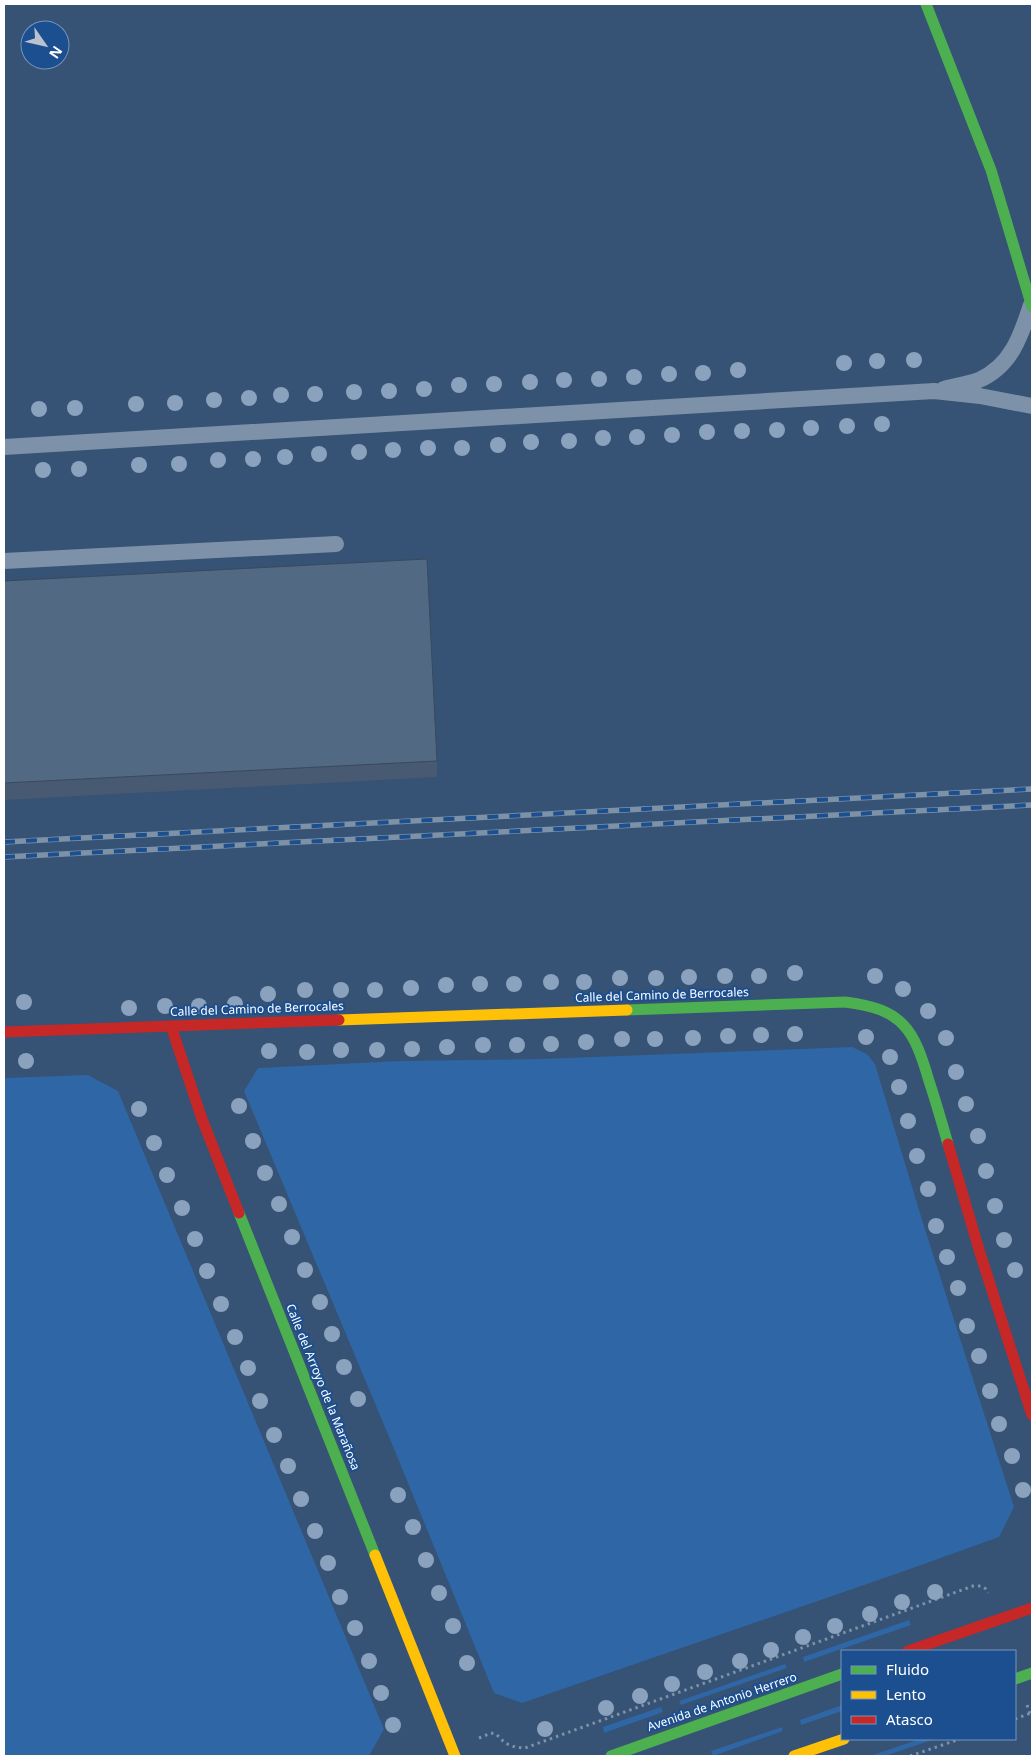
<svg xmlns="http://www.w3.org/2000/svg" width="1036" height="1760" font-family="'Noto Sans',sans-serif">
	<style>
		.green { fill: #2f66a5 }
		.lines { fill: none; stroke-linecap: round; stroke-linejoin: round }
		.path { stroke: #7d92a8; stroke-width: 3; stroke-dasharray: 2.5 4; stroke-linecap: butt }
		.lane { stroke: #7d92a8; stroke-width: 16 }
		.fast { stroke: #4caf50; stroke-width: 11 }
		.slow { stroke: #ffc107; stroke-width: 11 }
		.jam { stroke: #c62828; stroke-width: 11 }
		.rail-casing { stroke: #7e92a7; stroke-width: 5.5 }
		.rail { stroke: #1b4f8f; stroke-width: 4; stroke-dasharray: 11; stroke-linecap: butt }
		.tree { fill: #8aa2be }
		.wall { fill: #475a72 }
		.building { fill: #526984; stroke: #394a5c }
		.labels { text-anchor: middle; stroke-width: 4; stroke-linejoin: round; paint-order: stroke }
		.street-label { font-size: 12px; fill: #fff; stroke: #1b4f8f }
	</style>
	<rect width="100%" height="100%" fill="#365274"/>
	<g class="green">
		<polygon points="852,1047 867,1054 875,1064 923,1223 1014,1507 999,1537 896,1574 522,1703 494,1693 392,1444 244,1091 258,1068 400,1061 540,1059"/>
		<polygon points="88,1075 118,1091 384,1729 369,1756 4,1756 4,1078"/>
		<polygon points="909,1620 911,1625 804,1662 803,1657"/>
		<polygon points="785,1664 787,1668 681,1705 679,1701"/>
		<polygon points="842,1705 842,1711 801,1725 800,1720"/>
		<polygon points="661,1707 663,1712 604,1733 603,1727"/>
		<polygon points="782,1727 783,1731 713,1756 711,1751"/>
		<polygon points="920,1739 935,1739 885,1756 870,1756"/>
	</g>
	<g class="lines">
		<g class="path">
			<polyline points="1027,1705 1030,1714"/>
			<polyline points="1015,1719 1031,1713"/>
			<polyline points="479,1738 491,1733 496,1734 505,1743 515,1747 525,1748 973,1586 981,1586 986,1589 988,1593"/>
			<polyline points="910,1756 960,1739"/>
		</g>
		<g class="lane">
			<path d="M944 389C955 386 968 384 979 380 1011 366 1021 336 1031 305"/>
			<polyline points="4,447 934,391 980,396 1032,406"/>
			<polyline points="4,561 336,544"/>
		</g>
		<g class="fast">
			<polyline points="926,4 991,170 1032,307"/>
			<path d="M627 1010 845 1002C903 1009 914 1029 929 1081 936 1102 942 1123 948 1144"/>
			<polyline points="239,1213 375,1555"/>
			<polyline points="1015,1679 1032,1673"/>
			<polyline points="611,1756 842,1674"/>
		</g>
		<g class="slow">
			<polyline points="339,1020 627,1010"/>
			<polyline points="375,1555 455,1756"/>
			<polyline points="794,1756 844,1739"/>
		</g>
		<g class="jam">
			<polyline points="171,1026 202,1119 239,1213"/>
			<polyline points="4,1032 339,1020"/>
			<polyline points="948,1144 980,1253 1032,1415"/>
			<polyline points="908,1651 1032,1608"/>
		</g>
		<g class="rail-casing">
			<g id="rail">
				<polyline points="4,842 1032,789"/>
				<polyline points="4,857 1032,805"/>
			</g>
		</g>
		<use href="#rail" class="rail"/>
	</g>
	<g class="tree">
		<circle cx="914" cy="360" r="8"/>
		<circle cx="877" cy="361" r="8"/>
		<circle cx="844" cy="363" r="8"/>
		<circle cx="738" cy="370" r="8"/>
		<circle cx="703" cy="373" r="8"/>
		<circle cx="669" cy="374" r="8"/>
		<circle cx="634" cy="377" r="8"/>
		<circle cx="599" cy="379" r="8"/>
		<circle cx="564" cy="380" r="8"/>
		<circle cx="530" cy="382" r="8"/>
		<circle cx="494" cy="384" r="8"/>
		<circle cx="459" cy="385" r="8"/>
		<circle cx="424" cy="389" r="8"/>
		<circle cx="389" cy="391" r="8"/>
		<circle cx="354" cy="392" r="8"/>
		<circle cx="315" cy="394" r="8"/>
		<circle cx="281" cy="395" r="8"/>
		<circle cx="249" cy="398" r="8"/>
		<circle cx="214" cy="400" r="8"/>
		<circle cx="175" cy="403" r="8"/>
		<circle cx="136" cy="404" r="8"/>
		<circle cx="75" cy="408" r="8"/>
		<circle cx="39" cy="409" r="8"/>
		<circle cx="882" cy="424" r="8"/>
		<circle cx="847" cy="426" r="8"/>
		<circle cx="811" cy="428" r="8"/>
		<circle cx="777" cy="430" r="8"/>
		<circle cx="742" cy="431" r="8"/>
		<circle cx="707" cy="432" r="8"/>
		<circle cx="672" cy="435" r="8"/>
		<circle cx="637" cy="437" r="8"/>
		<circle cx="603" cy="438" r="8"/>
		<circle cx="569" cy="441" r="8"/>
		<circle cx="531" cy="442" r="8"/>
		<circle cx="498" cy="445" r="8"/>
		<circle cx="428" cy="448" r="8"/>
		<circle cx="462" cy="448" r="8"/>
		<circle cx="393" cy="450" r="8"/>
		<circle cx="359" cy="452" r="8"/>
		<circle cx="319" cy="454" r="8"/>
		<circle cx="285" cy="457" r="8"/>
		<circle cx="253" cy="459" r="8"/>
		<circle cx="218" cy="460" r="8"/>
		<circle cx="179" cy="464" r="8"/>
		<circle cx="139" cy="465" r="8"/>
		<circle cx="79" cy="469" r="8"/>
		<circle cx="43" cy="470" r="8"/>
		<circle cx="795" cy="973" r="8"/>
		<circle cx="725" cy="976" r="8"/>
		<circle cx="759" cy="976" r="8"/>
		<circle cx="875" cy="976" r="8"/>
		<circle cx="689" cy="977" r="8"/>
		<circle cx="620" cy="978" r="8"/>
		<circle cx="656" cy="978" r="8"/>
		<circle cx="551" cy="982" r="8"/>
		<circle cx="584" cy="982" r="8"/>
		<circle cx="480" cy="984" r="8"/>
		<circle cx="514" cy="984" r="8"/>
		<circle cx="446" cy="985" r="8"/>
		<circle cx="411" cy="988" r="8"/>
		<circle cx="903" cy="989" r="8"/>
		<circle cx="305" cy="990" r="8"/>
		<circle cx="341" cy="990" r="8"/>
		<circle cx="375" cy="990" r="8"/>
		<circle cx="268" cy="994" r="8"/>
		<circle cx="24" cy="1002" r="8"/>
		<circle cx="235" cy="1004" r="8"/>
		<circle cx="165" cy="1006" r="8"/>
		<circle cx="199" cy="1006" r="8"/>
		<circle cx="129" cy="1008" r="8"/>
		<circle cx="928" cy="1011" r="8"/>
		<circle cx="795" cy="1034" r="8"/>
		<circle cx="761" cy="1035" r="8"/>
		<circle cx="728" cy="1036" r="8"/>
		<circle cx="866" cy="1037" r="8"/>
		<circle cx="693" cy="1038" r="8"/>
		<circle cx="946" cy="1038" r="8"/>
		<circle cx="622" cy="1039" r="8"/>
		<circle cx="655" cy="1039" r="8"/>
		<circle cx="586" cy="1042" r="8"/>
		<circle cx="551" cy="1044" r="8"/>
		<circle cx="483" cy="1045" r="8"/>
		<circle cx="517" cy="1045" r="8"/>
		<circle cx="447" cy="1047" r="8"/>
		<circle cx="412" cy="1049" r="8"/>
		<circle cx="341" cy="1050" r="8"/>
		<circle cx="377" cy="1050" r="8"/>
		<circle cx="269" cy="1051" r="8"/>
		<circle cx="307" cy="1052" r="8"/>
		<circle cx="890" cy="1057" r="8"/>
		<circle cx="26" cy="1061" r="8"/>
		<circle cx="956" cy="1072" r="8"/>
		<circle cx="899" cy="1087" r="8"/>
		<circle cx="966" cy="1104" r="8"/>
		<circle cx="239" cy="1106" r="8"/>
		<circle cx="139" cy="1109" r="8"/>
		<circle cx="908" cy="1121" r="8"/>
		<circle cx="978" cy="1136" r="8"/>
		<circle cx="253" cy="1141" r="8"/>
		<circle cx="154" cy="1143" r="8"/>
		<circle cx="917" cy="1156" r="8"/>
		<circle cx="986" cy="1171" r="8"/>
		<circle cx="265" cy="1173" r="8"/>
		<circle cx="167" cy="1175" r="8"/>
		<circle cx="928" cy="1189" r="8"/>
		<circle cx="279" cy="1204" r="8"/>
		<circle cx="995" cy="1206" r="8"/>
		<circle cx="182" cy="1208" r="8"/>
		<circle cx="936" cy="1226" r="8"/>
		<circle cx="292" cy="1237" r="8"/>
		<circle cx="195" cy="1239" r="8"/>
		<circle cx="1004" cy="1240" r="8"/>
		<circle cx="947" cy="1257" r="8"/>
		<circle cx="305" cy="1270" r="8"/>
		<circle cx="1015" cy="1270" r="8"/>
		<circle cx="207" cy="1271" r="8"/>
		<circle cx="958" cy="1288" r="8"/>
		<circle cx="320" cy="1302" r="8"/>
		<circle cx="221" cy="1304" r="8"/>
		<circle cx="967" cy="1326" r="8"/>
		<circle cx="332" cy="1334" r="8"/>
		<circle cx="235" cy="1337" r="8"/>
		<circle cx="979" cy="1356" r="8"/>
		<circle cx="344" cy="1367" r="8"/>
		<circle cx="248" cy="1368" r="8"/>
		<circle cx="990" cy="1391" r="8"/>
		<circle cx="358" cy="1399" r="8"/>
		<circle cx="260" cy="1401" r="8"/>
		<circle cx="999" cy="1424" r="8"/>
		<circle cx="274" cy="1435" r="8"/>
		<circle cx="1012" cy="1456" r="8"/>
		<circle cx="288" cy="1466" r="8"/>
		<circle cx="1023" cy="1490" r="8"/>
		<circle cx="398" cy="1495" r="8"/>
		<circle cx="301" cy="1499" r="8"/>
		<circle cx="413" cy="1527" r="8"/>
		<circle cx="315" cy="1531" r="8"/>
		<circle cx="426" cy="1560" r="8"/>
		<circle cx="328" cy="1563" r="8"/>
		<circle cx="935" cy="1592" r="8"/>
		<circle cx="439" cy="1593" r="8"/>
		<circle cx="340" cy="1597" r="8"/>
		<circle cx="902" cy="1602" r="8"/>
		<circle cx="870" cy="1614" r="8"/>
		<circle cx="453" cy="1626" r="8"/>
		<circle cx="835" cy="1626" r="8"/>
		<circle cx="355" cy="1628" r="8"/>
		<circle cx="803" cy="1637" r="8"/>
		<circle cx="771" cy="1650" r="8"/>
		<circle cx="369" cy="1661" r="8"/>
		<circle cx="740" cy="1661" r="8"/>
		<circle cx="467" cy="1663" r="8"/>
		<circle cx="705" cy="1672" r="8"/>
		<circle cx="672" cy="1684" r="8"/>
		<circle cx="381" cy="1693" r="8"/>
		<circle cx="640" cy="1696" r="8"/>
		<circle cx="606" cy="1708" r="8"/>
		<circle cx="393" cy="1725" r="8"/>
		<circle cx="545" cy="1729" r="8"/>
	</g>
	<polygon class="wall" points="4,581 437,761 437,777 4,800"/>
	<polygon class="building" points="427,559 437,761 4,783 4,581"/>
	<g class="labels">
		<g class="street-label">
			<text transform="translate(662 995) rotate(-2)" y="4">Calle del Camino de Berrocales</text>
			<text transform="translate(257 1009) rotate(-2)" y="4">Calle del Camino de Berrocales</text>
			<text transform="translate(323 1387) rotate(68)" y="4">Calle del Arroyo de la Marañosa</text>
			<text transform="translate(722 1702) rotate(-19)" y="4">Avenida de Antonio Herrero</text>
		</g>
	</g>
	<rect width="1036" height="1760" fill="none" stroke="#ffffff" stroke-width="10"/>
	<rect x="841" y="1650" width="175" height="90" fill="#1b4f8f" stroke="#7695bc"/>
	<rect x="851" y="1666" width="25" height="8" fill="#4caf50" stroke="#7695bc"/>
	<text x="886" y="1675" font-size="15" fill="#ffffff">Fluido</text>
	<rect x="851" y="1691" width="25" height="8" fill="#ffc107" stroke="#7695bc"/>
	<text x="886" y="1700" font-size="15" fill="#ffffff">Lento</text>
	<rect x="851" y="1716" width="25" height="8" fill="#c62828" stroke="#7695bc"/>
	<text x="886" y="1725" font-size="15" fill="#ffffff">Atasco</text>
	<g transform="translate(45 45) rotate(124)"><circle r="24" fill="#1b4f8f" stroke="#7695bc"/>
	<path d="M0-4L9 19L0 12L-9 19Z" fill="#b9c2ce"/>
	<text y="-8" font-size="14" font-weight="bold" text-anchor="middle" fill="#ffffff">N</text>
	</g>
</svg>
